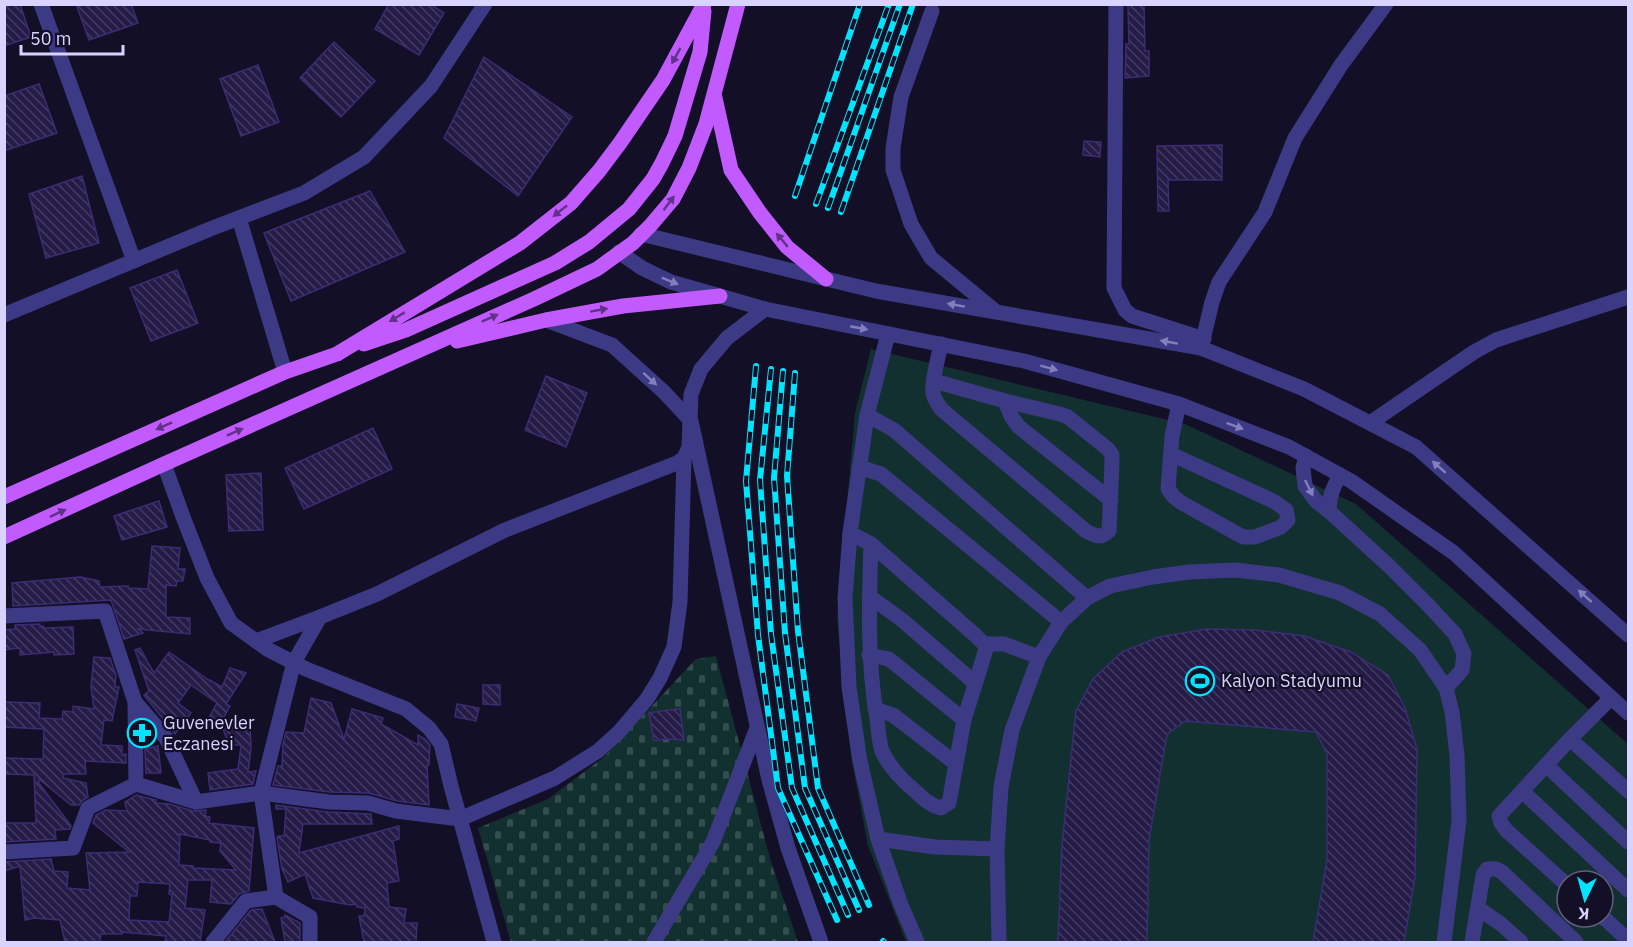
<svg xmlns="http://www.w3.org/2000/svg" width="1633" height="947" font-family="'IBM Plex Sans',sans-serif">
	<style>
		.grass { fill: #12302f; fill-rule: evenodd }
		.cemetery { fill: url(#cemetery-stones) }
		.building { fill: url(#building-back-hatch); stroke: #3b2d73; stroke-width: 1.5; fill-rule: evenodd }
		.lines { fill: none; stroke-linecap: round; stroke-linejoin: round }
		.minor { stroke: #3d3a85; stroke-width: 15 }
		.major { stroke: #c25bff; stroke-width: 15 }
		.rail-casing { stroke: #00e5ff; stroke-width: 6 }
		.rail { stroke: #130f26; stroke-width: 4; stroke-dasharray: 11; stroke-linecap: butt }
		.oneway { fill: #623188 }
		.oneway2 { fill: #837fbc }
		.labels { text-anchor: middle; stroke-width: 4.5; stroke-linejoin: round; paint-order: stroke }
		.poi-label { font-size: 18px; fill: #d9d4ff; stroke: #130f26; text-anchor: start }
	</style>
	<defs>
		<pattern id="cemetery-stones" width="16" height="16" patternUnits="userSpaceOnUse" patternTransform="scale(1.5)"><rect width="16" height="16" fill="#12302f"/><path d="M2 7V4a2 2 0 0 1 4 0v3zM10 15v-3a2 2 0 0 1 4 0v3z" fill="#344d4e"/></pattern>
		<pattern id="building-back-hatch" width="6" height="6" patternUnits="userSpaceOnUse" patternTransform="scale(1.5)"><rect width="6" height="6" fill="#241b47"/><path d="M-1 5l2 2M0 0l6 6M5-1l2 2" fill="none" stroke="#433b63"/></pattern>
	</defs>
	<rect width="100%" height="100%" fill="#130f26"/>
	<path class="grass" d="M871 349 1185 424 1356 504 1628 744V942H906L868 846 851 756 837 618 855 413ZM1567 881H1603V917H1567Z"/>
	<polygon class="cemetery" points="716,656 771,862 798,942 511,942 478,828 548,799 604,757 696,659"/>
	<g class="building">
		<polygon points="4,4 20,4 31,37 4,46"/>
		<polygon points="76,4 131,4 138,23 89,40"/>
		<polygon points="389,4 430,4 444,13 419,55 375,29"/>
		<polygon points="1128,5 1144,5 1145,51 1149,51 1149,76 1125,78 1126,44 1129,44"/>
		<polygon points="334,42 375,81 341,117 300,78"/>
		<polygon points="484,57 572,117 518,196 444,138"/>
		<polygon points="258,65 279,122 241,136 220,79"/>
		<polygon points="39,84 57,133 4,151 4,96"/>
		<polygon points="1084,141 1101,142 1100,157 1083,155"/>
		<polygon points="1222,145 1222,180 1168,180 1169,211 1158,211 1157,146"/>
		<polygon points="82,176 99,243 46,258 29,194"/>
		<polygon points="370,191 405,252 291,301 264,233"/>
		<polygon points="177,270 198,323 151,341 130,288"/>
		<polygon points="546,376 587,393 566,447 525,430"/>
		<polygon points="373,428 392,469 304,509 285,468"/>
		<polygon points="261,473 263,530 229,531 226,475"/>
		<polygon points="159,501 167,527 122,540 114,516"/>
		<polygon points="152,546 180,548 178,569 185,569 183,581 177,581 176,586 166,585 166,617 190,618 190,634 138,629 143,633 124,639 111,600 13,606 12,583 80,577 99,581 100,587 128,586 129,588 148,589"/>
		<polygon points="40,624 40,627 43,626 44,628 73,627 74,654 54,655 54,652 20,655 20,648 4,650 4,630 15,629 15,625"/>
		<polygon points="1207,629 1256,630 1304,636 1351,652 1388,675 1405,708 1417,749 1415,877 1404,942 1313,942 1327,860 1327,754 1316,732 1185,721 1167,734 1149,840 1147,942 1058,942 1062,845 1076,711 1093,679 1122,652 1159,637"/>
		<polygon points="140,648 154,673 169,652 210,681 210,680 222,687 230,668 246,673 226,704 230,706 218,727 207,721 217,703 191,685 178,703 191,713 175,734 144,695 149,691 135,650"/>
		<polygon points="94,657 110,658 116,675 115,687 119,687 112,721 104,720 101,745 122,746 122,755 126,754 126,763 85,761 86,774 64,774 63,778 86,783 88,797 83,800 79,805 71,805 40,780 38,782 71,826 70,829 55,830 56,839 4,842 4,823 36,823 34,775 4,774 4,758 43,759 44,729 4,727 4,702 40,703 39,718 62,719 63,711 73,712 73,706 94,709 91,687"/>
		<polygon points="483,685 500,685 500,705 483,704"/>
		<polygon points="311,698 331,703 344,739 352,709 383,718 381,724 418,745 418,735 425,739 430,745 429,765 427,765 429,805 397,801 369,793 330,792 273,785 278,766 282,766 283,744 286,732 304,733"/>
		<polygon points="457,704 479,708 476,721 455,717"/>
		<polygon points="680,709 684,740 665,739 654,741 649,713 668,710"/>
		<polygon points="244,725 250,725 251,749 248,772 256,771 253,784 210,790 208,773 238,769 241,745 229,745 222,726 243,726"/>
		<polygon points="158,746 161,773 146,773 145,749"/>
		<path d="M136 795 156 800V803L169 804 193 811 206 810 205 816 210 817 209 823 254 828 249 891 239 894 231 904 210 902 212 880H188L185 908 205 910 200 942H165L166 936 122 932V934H101L100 942H65L60 920 34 918 25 920 20 866 4 871V862L51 859 54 871 68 872 67 888 90 890 86 853 129 852 93 823 96 815 106 810 127 811 125 802ZM180 834 210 840V842L221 843 220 851 236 870 193 868V866L179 865ZM138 882 170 884 169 894 172 895 169 922 129 920 130 896H137Z"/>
		<polygon points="276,805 328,812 371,814 372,824 303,824 299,853 399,826 399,839 393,841 399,881 387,883 389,907 406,909 404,923 417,923 416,942 364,942 359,916 364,916 365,908 357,907 356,904 350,905 313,898 305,874 288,882 282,869 277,838 278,836 284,836 286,809 276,809"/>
		<polygon points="262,909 275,942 225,942 251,910"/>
		<polygon points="285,915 300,923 300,942 285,942 281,918 285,917"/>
	</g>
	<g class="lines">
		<g class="minor">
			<polyline points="41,4 134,261"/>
			<polyline points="1116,4 1114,288 1125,310 1132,316 1204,339"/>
			<polyline points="932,11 901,97 893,148 893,170 911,224 931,258 994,310"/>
			<polyline points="239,218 285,372"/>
			<polyline points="641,234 876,291 1201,348 1304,389 1416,447 1628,635"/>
			<polyline points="619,252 642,268 671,282 720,296 765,309 1024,361 1179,404 1289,447 1351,481 1454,553 1628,713"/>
			<polyline points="4,315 210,229 304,193 364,157 431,86 485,4"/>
			<polyline points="546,320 612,345 664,392 691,421 769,780 788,848 821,942"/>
			<polyline points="888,334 867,415 850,533 845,598 849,687 860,761 878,839 901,905 917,942"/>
			<polyline points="1201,348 1212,302 1219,282 1265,212 1295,138 1341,65 1386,4"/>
			<path d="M934 381 1005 401 1060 414 1068 417 1108 449 1112 455V463L1109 531C1101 539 1095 536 1086 531L941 409C938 404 933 398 933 392 931 382 939 355 941 344"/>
			<polyline points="1005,401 1011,416 1019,427 1111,500"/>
			<polyline points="867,415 894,430 1087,598"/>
			<polyline points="1370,423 1474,352 1496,340 1628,297"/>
			<polyline points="1171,454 1275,502 1286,510 1288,520 1281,527 1255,537 1243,537 1182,503 1174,497 1168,489 1172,436 1179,404"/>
			<polyline points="1306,456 1303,468 1305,486 1316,501 1330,512 1389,566 1430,607 1455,634 1464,654 1462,670 1446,688"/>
			<polyline points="164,464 183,517 207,578 231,623 267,649 306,669 406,709 429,728 441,744 451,786 494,942"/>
			<polyline points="859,467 881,474 1061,622"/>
			<path d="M1330 512C1328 498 1333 488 1340 475"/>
			<path d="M850 533 871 544 975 635 984 644 986 649 964 720 949 803 941 808C929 805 923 798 914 790 901 779 889 767 882 751 879 742 878 729 877 719 867 661 869 603 871 544"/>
			<polyline points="869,596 902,620 975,683"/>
			<polyline points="4,616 105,611 135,702 136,784 88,808 73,848 4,852"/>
			<polyline points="256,641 320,617"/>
			<polyline points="984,644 1004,644 1039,657"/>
			<polyline points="869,655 889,659 964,720"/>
			<polyline points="135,702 166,738 196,802"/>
			<polyline points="875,709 893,715 955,763"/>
			<polyline points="1570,739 1628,791"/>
			<polyline points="1546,765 1628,842"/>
			<polyline points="136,784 196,802 261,793 329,802 368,803 396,811 460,819 555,778 598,751 619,732 647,699 660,678 674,647 680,602 684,458"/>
			<polyline points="1523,792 1628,890"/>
			<polyline points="878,839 935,847 997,849"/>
			<polyline points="1567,885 1506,830 1501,823 1499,816 1570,739 1611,698"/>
			<polyline points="1479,909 1501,924 1521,942"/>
			<polyline points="1603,917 1628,940"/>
			<polyline points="213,942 246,901 276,897"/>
			<polyline points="310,942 310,917 276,897 261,793 294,662 320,617 377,594 505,530 677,463 684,458 689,447 691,394 701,369 727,338 765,309"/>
			<polyline points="654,942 713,842 757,728"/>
			<polyline points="999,942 997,849 1001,787 1012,730 1039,657 1061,622 1087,598 1110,586 1153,577 1189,572 1235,570 1279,575 1340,593 1380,614 1420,650 1446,688 1452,712 1457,755 1459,821 1444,942"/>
			<polyline points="1472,942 1483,875 1487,869 1496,869 1502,872 1576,942"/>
		</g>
		<g class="major">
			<polyline points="715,98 731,170 760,213 787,247 826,279"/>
			<polyline points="457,341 546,320 623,306 720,296"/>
			<polyline points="364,344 406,330 555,263 589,242 629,209 653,179 662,163 675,136 700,52 704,11"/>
			<polyline points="4,497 285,372 337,354 520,243 571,203 599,171 620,143 663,80 704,4"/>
			<polyline points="4,537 164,464 534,299 597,269 633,243 650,226 673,199 689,168 706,124 738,4"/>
		</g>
		<g class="rail-casing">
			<g id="rail">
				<polyline points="795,196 860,4"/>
				<polyline points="816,204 889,4"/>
				<polyline points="828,208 900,4"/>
				<polyline points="841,212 913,4"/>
				<polyline points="756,366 746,481 758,635 778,788 837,920"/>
				<polyline points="771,369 760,480 771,634 792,788 848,915"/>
				<polyline points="783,371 774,478 785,633 805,788 859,910"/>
				<polyline points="795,373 787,476 798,631 818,788 869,905"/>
				<polyline points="883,941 884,942"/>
			</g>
		</g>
		<use href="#rail" class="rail"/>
	</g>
	<defs><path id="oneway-solid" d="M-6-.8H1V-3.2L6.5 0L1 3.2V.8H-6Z" transform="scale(1.5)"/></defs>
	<g class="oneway">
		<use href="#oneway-solid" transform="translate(676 56) rotate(119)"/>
		<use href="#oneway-solid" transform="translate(669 203) rotate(-53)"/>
		<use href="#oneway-solid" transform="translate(560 211) rotate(142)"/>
		<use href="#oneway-solid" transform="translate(782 240) rotate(-130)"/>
		<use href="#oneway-solid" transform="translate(599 310) rotate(-10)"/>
		<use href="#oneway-solid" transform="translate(397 317) rotate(149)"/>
		<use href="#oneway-solid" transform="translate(490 318) rotate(-24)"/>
		<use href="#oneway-solid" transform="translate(164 426) rotate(156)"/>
		<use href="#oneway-solid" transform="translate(235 432) rotate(-24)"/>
		<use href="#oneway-solid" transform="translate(58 513) rotate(-25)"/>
	</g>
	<g class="oneway2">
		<use href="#oneway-solid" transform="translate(670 281) rotate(22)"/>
		<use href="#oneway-solid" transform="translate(956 305) rotate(-170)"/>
		<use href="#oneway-solid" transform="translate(859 328) rotate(11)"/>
		<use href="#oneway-solid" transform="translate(1169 342) rotate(-170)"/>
		<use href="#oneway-solid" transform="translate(1049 368) rotate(15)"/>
		<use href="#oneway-solid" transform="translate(650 379) rotate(42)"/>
		<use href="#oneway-solid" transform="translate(1235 426) rotate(21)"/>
		<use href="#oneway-solid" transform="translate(1439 467) rotate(-139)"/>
		<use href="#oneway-solid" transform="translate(1309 488) rotate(64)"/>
		<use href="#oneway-solid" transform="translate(1585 596) rotate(-138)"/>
	</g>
	<defs>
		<g id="stadium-ring" transform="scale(1.5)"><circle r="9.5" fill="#130f26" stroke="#00e5ff" stroke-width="1.5"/><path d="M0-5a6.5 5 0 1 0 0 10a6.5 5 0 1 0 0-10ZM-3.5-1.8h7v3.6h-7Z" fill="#00e5ff"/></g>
		<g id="pharmacy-ring" transform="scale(1.5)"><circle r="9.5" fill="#130f26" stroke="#00e5ff" stroke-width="1.5"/><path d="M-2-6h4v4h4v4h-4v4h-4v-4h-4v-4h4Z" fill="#00e5ff"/></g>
	</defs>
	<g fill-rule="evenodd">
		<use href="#stadium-ring" x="1200" y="681"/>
		<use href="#pharmacy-ring" x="142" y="733"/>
	</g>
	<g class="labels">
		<g class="poi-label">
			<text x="1221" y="687">Kalyon Stadyumu</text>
			<text x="163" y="729">Guvenevler<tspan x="163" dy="21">Eczanesi</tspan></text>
		</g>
	</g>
	<rect width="1633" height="947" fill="none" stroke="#d9d4ff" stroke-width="12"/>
	<g transform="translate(1585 899) rotate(185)"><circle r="28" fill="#130f26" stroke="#625e7d" stroke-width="1.5"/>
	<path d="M0-4.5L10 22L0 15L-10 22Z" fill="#00e5ff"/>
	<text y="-9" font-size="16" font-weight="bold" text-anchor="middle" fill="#d9d4ff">K</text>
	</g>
	<path d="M21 45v9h102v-9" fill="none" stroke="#d9d4ff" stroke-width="3"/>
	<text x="30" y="45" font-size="18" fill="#d9d4ff" stroke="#130f26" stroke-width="4.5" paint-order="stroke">50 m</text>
</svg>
